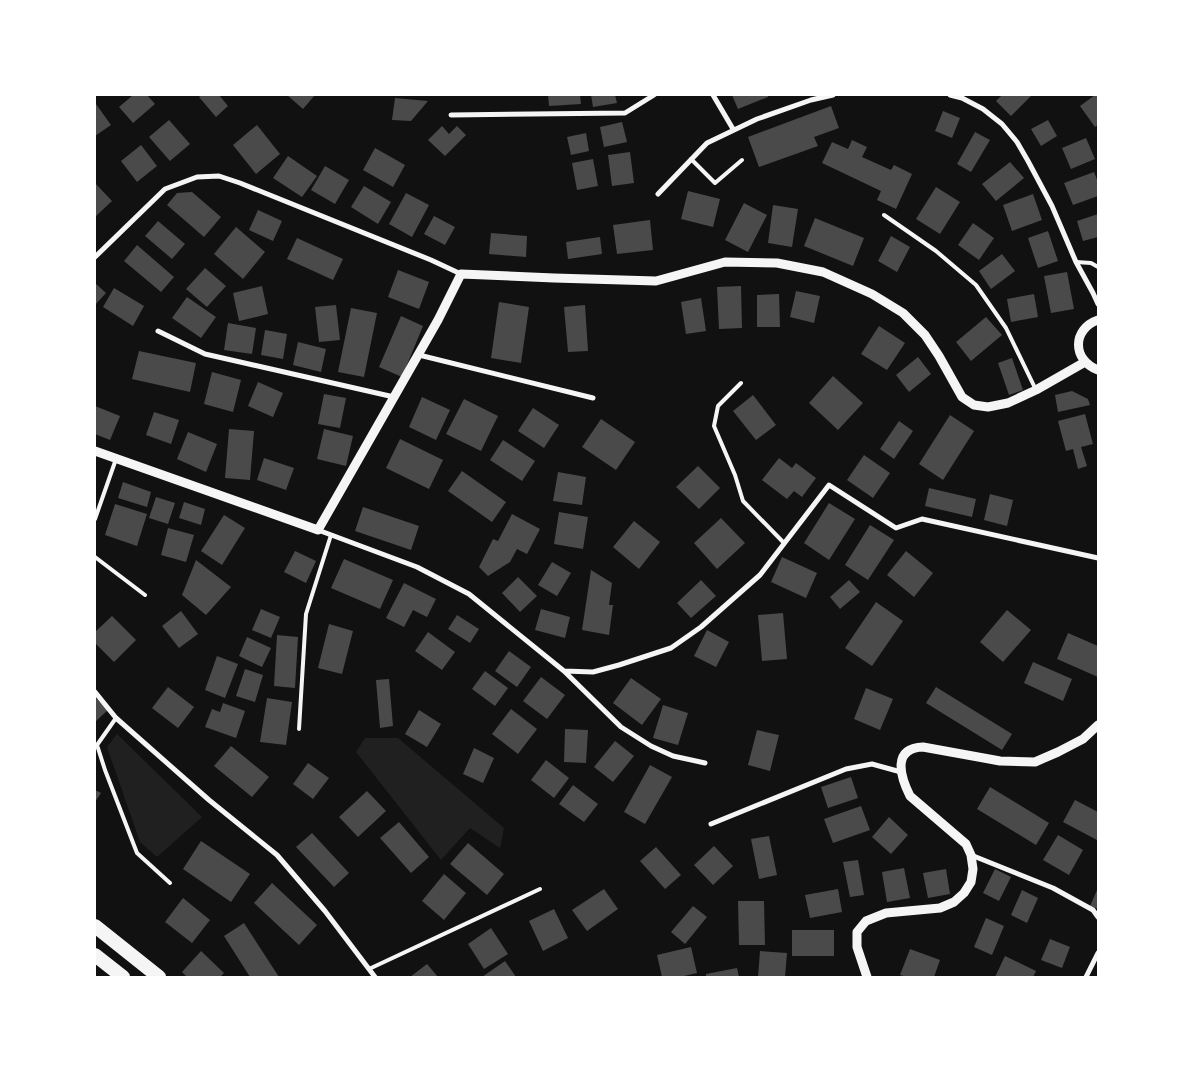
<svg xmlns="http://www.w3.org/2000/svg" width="1193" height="1072" font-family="Georgia,serif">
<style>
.green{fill:#202020}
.building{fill:#4a4a4a}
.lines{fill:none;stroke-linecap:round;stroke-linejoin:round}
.service{stroke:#f5f5f5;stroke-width:4}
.minor{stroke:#f5f5f5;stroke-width:5}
.tertiary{stroke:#f5f5f5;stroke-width:9}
.trunk{stroke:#f5f5f5;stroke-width:14}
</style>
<rect width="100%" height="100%" fill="#111"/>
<path class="green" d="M117,734L202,817L157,857L140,842L107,747Z
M365,738H398L504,828L500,848L470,828L441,860L356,752Z"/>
<path class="building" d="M133,95H147L155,104L133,123L119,107Z
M202,95H219L228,106L216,117L199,97Z
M287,95H315L303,109Z
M548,95H580L581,104L549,106Z
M591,95H615L617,103L593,107Z
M732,95H768V97L738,109Z
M1002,95H1032L1011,116L996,101Z
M1095,95H1098V125L1095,127L1080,106Z
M395,98L428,101L411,121L392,120Z
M96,104L111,125L95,136V105Z
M831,106L839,128L814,137L818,146L759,167L748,137Z
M943,111L960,118L952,138L935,131Z
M169,120L190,144L170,161L149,137Z
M1048,120L1057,136L1041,146L1031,129Z
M622,122L627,142L604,147L600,127Z
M257,125L280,154L256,174L233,145Z
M442,126L449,134L457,126L466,135L445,156L428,140Z
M975,132L990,140L971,172L957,164Z
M586,133L589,151L571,155L567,137Z
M1086,138L1095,159L1071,169L1062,148Z
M852,140L867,147L862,157L891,170L894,165L912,174L896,209L877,200L881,191L822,163L832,142L848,149Z
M141,145L157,166L137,182L121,161Z
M375,148L405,165L393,187L363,170Z
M630,152L634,183L612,186L608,155Z
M288,156L317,176L302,197L273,178Z
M593,159L598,186L577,190L572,163Z
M1010,162L1024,178L996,201L982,184Z
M325,166L349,180L335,204L311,190Z
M1094,172L1098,182V196L1073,205L1064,183Z
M95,183L112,201L95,217Z
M364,186L391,202L378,224L351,207Z
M936,187L960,202L940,234L916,219Z
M688,191L720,199L713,227L681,219Z
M192,192L221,217L204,237L167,205L177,193Z
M406,193L429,205L412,237L389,224Z
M1033,194L1042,220L1012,231L1003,205Z
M744,203L767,215L748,252L725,240Z
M773,205L798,209L792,247L768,243Z
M258,210L282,221L273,241L249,230Z
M1098,214V237L1083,241L1077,221Z
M434,216L455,227L445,245L424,234Z
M815,218L864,238L853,266L804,246Z
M650,220L653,250L617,254L613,225Z
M158,221L185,244L172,259L145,236Z
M973,223L994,238L979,260L958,245Z
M236,227L265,252L243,279L214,254Z
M1048,231L1058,261L1038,268L1028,238Z
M491,233L527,236L526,257L489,254Z
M891,236L910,247L897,272L878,261Z
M600,237L602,254L568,259L566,242Z
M297,238L343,259L333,280L287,259Z
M137,245L174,277L161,292L124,261Z
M1002,254L1015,271L991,289L979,271Z
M205,268L226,286L207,307L186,289Z
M398,270L429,282L419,309L388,297Z
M1067,272L1074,309L1051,313L1044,276Z
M95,283L106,293L95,305Z
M262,286L268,314L239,321L233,293Z
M741,286L742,328L719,329L717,287Z
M114,288L144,306L133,326L103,307Z
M796,291L820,296L814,323L790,317Z
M779,294L780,327H757V295Z
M1034,294L1038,317L1011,322L1007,299Z
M187,297L216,317L201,338L172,318Z
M701,298L706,331L686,334L681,302Z
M499,302L529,307L521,363L491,358Z
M336,305L340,340L319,342L315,307Z
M585,305L588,351L568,352L564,307Z
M351,308L377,313L364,377L338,372Z
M401,316L423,326L402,377L379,367Z
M986,317L1002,335L971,361L956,342Z
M228,323L256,328L252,354L224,350Z
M879,326L905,343L887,370L861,354Z
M265,330L287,334L283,359L261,355Z
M298,342L326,349L321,372L293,365Z
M139,351L196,363L190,392L132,379Z
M918,357L931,374L909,392L896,375Z
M1012,358L1023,390L1009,395L998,363Z
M212,372L241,380L233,412L204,404Z
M833,376L863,403L838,430L809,403Z
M258,382L283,393L273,417L248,406Z
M1072,391L1088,399L1090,405L1058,412L1055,395Z
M324,394L346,398L340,428L318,424Z
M753,395L776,425L756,440L733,411Z
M422,397L450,410L436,440L409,427Z
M464,399L498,416L481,451L446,434Z
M95,406L120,416L110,440L95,434Z
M533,408L559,425L544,448L518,431Z
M154,412L179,420L171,444L146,435Z
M1085,414L1093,444L1081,447L1087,466L1078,469L1073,449L1066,451L1058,421Z
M950,415L974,431L943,480L919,464Z
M601,419L635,442L616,470L582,447Z
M899,421L913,431L894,459L880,449Z
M229,429L254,431L250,480L225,478Z
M324,429L353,436L346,466L317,459Z
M188,432L217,444L206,472L177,459Z
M400,439L443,460L429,489L386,468Z
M503,440L535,461L522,481L490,460Z
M864,455L890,473L873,498L847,480Z
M264,458L294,468L286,490L257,480Z
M779,458L792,468L796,463L816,478L802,497L794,491L787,499L762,480Z
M698,466L720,488L699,509L676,487Z
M462,471L506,502L492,522L448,491Z
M558,472L586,477L582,505L553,501Z
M123,482L151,492L147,507L118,498Z
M929,488L976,499L972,517L925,506Z
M990,494L1013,500L1007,526L984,520Z
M156,497L175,503L168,524L149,518Z
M184,502L205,509L201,525L179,518Z
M829,503L855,519L829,560L804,543Z
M115,504L147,514L137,546L105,535Z
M363,507L419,526L411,550L355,531Z
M559,512L588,517L583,549L554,544Z
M512,514L540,529L527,554L517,549L510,562L488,576L479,567L493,539L498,541Z
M224,515L245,528L222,565L201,551Z
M721,518L745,543L717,569L694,543Z
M634,521L660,542L639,569L613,547Z
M870,525L894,540L868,580L845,565Z
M168,528L194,535L186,562L161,555Z
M295,551L316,561L306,583L284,572Z
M906,551L933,573L914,597L887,575Z
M782,557L817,573L806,598L771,582Z
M344,559L393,580L380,609L331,588Z
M196,560L231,587L206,615L182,595Z
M552,562L571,573L557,596L538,585Z
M591,570L612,583L609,605H613L609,635L582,630Z
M518,577L537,596L520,612L502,593Z
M701,580L716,596L691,618L677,603Z
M849,580L860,592L840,609L830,597Z
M404,583L436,599L427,617L413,610L404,627L386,618Z
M876,602L903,621L872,666L845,648Z
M261,609L280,617L271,638L252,630Z
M541,609L570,617L565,638L535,630Z
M1007,610L1031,630L1003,662L980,642Z
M181,611L198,634L179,648L162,626Z
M783,613L787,659L762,661L758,615Z
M457,615L479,629L470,643L448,629Z
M112,616L136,640L114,662L95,643V632Z
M329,624L353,631L342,674L318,668Z
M707,630L729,642L716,667L694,656Z
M428,632L455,652L442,670L415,651Z
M1068,633L1098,646V677L1057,659Z
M277,635L298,637L295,688L274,686Z
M247,637L271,648L262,667L239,656Z
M509,651L531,667L517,687L495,671Z
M217,656L238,664L225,698L205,690Z
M1033,662L1072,679L1063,701L1024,683Z
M245,669L263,675L255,702L236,696Z
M485,671L508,688L495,706L472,689Z
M541,677L565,695L547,719L523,701Z
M631,678L661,699L642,725L613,703Z
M389,679L393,726L380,728L376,680Z
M168,687L194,707L178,728L152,708Z
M936,687L1012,734L1002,750L926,703Z
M866,688L893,699L880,730L854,719Z
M95,697L108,710L95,722Z
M267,698L292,702L286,745L260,742Z
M223,703L245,711L236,738L205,727L212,709L220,712Z
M663,705L688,713L678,745L653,738Z
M511,709L537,729L518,754L492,734Z
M419,710L441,724L427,747L405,734Z
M565,729L588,730L586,763L564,762Z
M757,730L779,735L770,771L748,765Z
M615,741L634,756L613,782L594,767Z
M231,746L269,777L252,797L214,766Z
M474,748L494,758L483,783L463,774Z
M546,760L569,778L554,798L531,780Z
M308,763L329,778L313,799L293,784Z
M650,765L672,777L645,824L624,812Z
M851,777L858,798L828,808L821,787Z
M573,785L598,804L584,822L559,804Z
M990,787L1049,823L1036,845L977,809Z
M95,790L101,793L95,802Z
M367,791L386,811L358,837L339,817Z
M1075,800L1098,812V837L1097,840L1063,822Z
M861,806L870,830L833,843L824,819Z
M889,817L908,835L891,854L872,837Z
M399,822L429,857L411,873L380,838Z
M312,833L349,873L334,887L296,847Z
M1058,835L1083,850L1069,875L1043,860Z
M769,836L777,875L759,879L751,839Z
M201,841L250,874L231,902L183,869Z
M468,843L504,874L487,895L450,864Z
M714,846L733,866L713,885L694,865Z
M656,847L681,875L665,889L640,861Z
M858,860L864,895L850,897L843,862Z
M904,868L910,898L887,902L882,872Z
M946,869L950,894L928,898L923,873Z
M995,869L1011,877L999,901L983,893Z
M444,874L466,893L444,920L422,901Z
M272,883L317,925L299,945L254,903Z
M1098,888V909L1090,906Z
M604,889L618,909L587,931L572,910Z
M838,889L842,912L810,918L805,895Z
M1022,890L1038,898L1027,923L1011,915Z
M183,898L210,920L192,943L165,922Z
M738,901H764L765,945H739Z
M693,906L707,917L685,944L671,932Z
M554,909L568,938L543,951L529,921Z
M986,918L1004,926L992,955L974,947Z
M244,923L279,977H250L224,936Z
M491,928L508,954L484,969L468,944Z
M792,930H834V956H792Z
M1050,939L1070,947L1062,968L1041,960Z
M691,947L697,973L680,977H662L657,955Z
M910,949L940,960L934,977H907L900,975Z
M201,951L224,973L220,977H187L182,972Z
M760,951L787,953L785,977H758Z
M1005,956L1036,971L1033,977H995Z
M505,961L516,977H482Z
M427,964L438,977H410Z
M737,968L739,977H706V974Z"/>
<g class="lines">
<path class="service" d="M691,159L715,183L742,160
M884,215L936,251L976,285L1006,328L1036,390
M1076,262L1091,263L1098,267
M741,383L718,406L714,426L735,475L743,501L784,543
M95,519L116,459
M95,557L145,595
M116,718L97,745L105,770L137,853L170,883
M299,729L306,614L331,535
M369,969L540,889"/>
<path class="minor" d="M713,95L733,129
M950,95L962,98L983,109L1002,124L1017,142L1028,161L1052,206L1076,262L1093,293L1098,304
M451,115L625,113L654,95
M658,194L707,143L757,119L811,100L833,95
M95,257L165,189L197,177L219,176L240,183L431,260L461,274
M158,331L205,354L394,397
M419,355L593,398
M318,530L417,567L469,594L564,671L593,672L619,665L671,648L701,627L760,575L829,485L896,528L922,519L1098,558
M564,671L621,727L651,746L673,756L705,763
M95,692L116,718L209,800L277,855L325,911L375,977
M711,824L846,769L872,764L901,772
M971,855L1053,888L1093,910L1098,917
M1086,977L1098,953"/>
<path class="tertiary" d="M1098,320C1072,329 1072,360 1098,370
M95,451L318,530L438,320L461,274L554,278L656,281L725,262L777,263L823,272L872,294L903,313L925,335L939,356L962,397L974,405L988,407L1008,403L1036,390L1085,362
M867,977L857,947V932L866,921L886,913L940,908L954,902L964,893L971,882L973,869L971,855L966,844L910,796C900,776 892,748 923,747L1000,761L1035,762L1058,752L1083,739L1098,725"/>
<path class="trunk" d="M95,926L159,977
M95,955L123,977"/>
</g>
<rect width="1193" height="1072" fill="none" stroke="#ffffff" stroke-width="192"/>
</svg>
